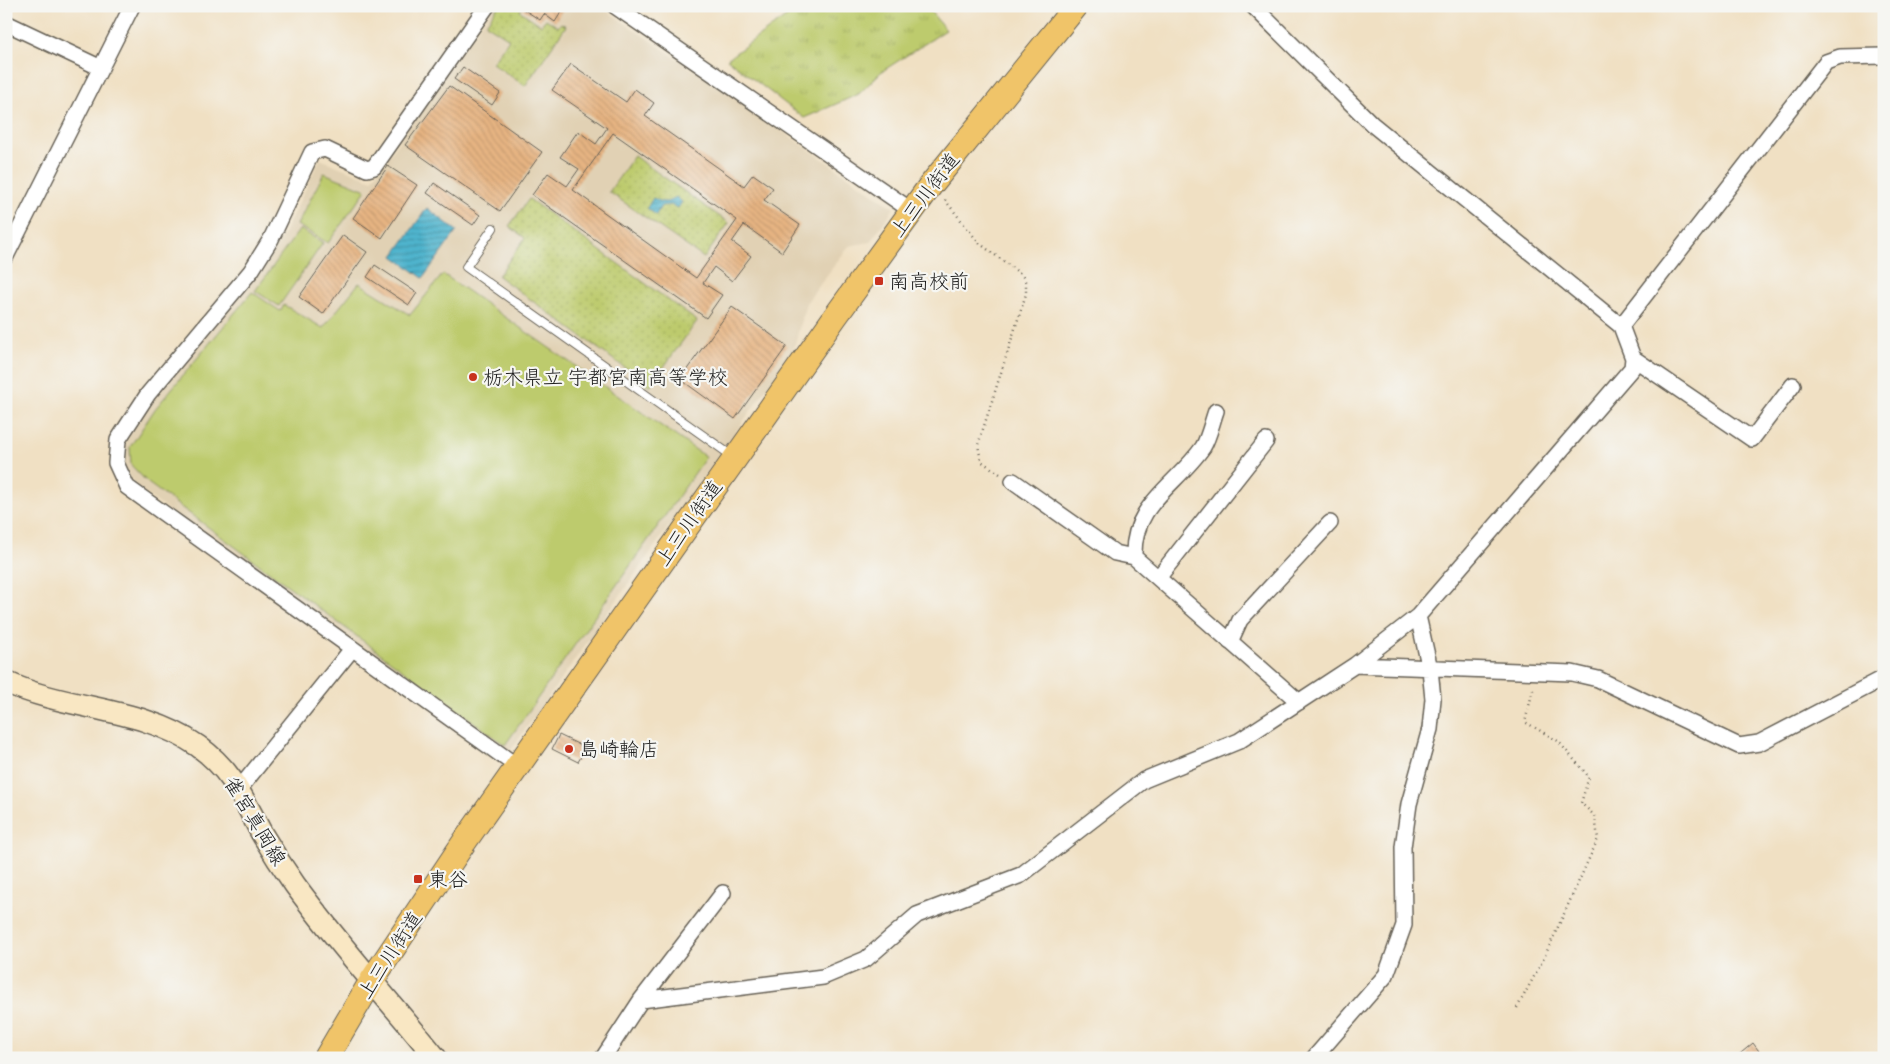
<svg xmlns="http://www.w3.org/2000/svg" width="1890" height="1064" font-family="Caveat,'Klee One',sans-serif">
<style>
.built{fill:#e1d1b4}
.grass{fill:#bdcb6d;stroke:#6c7444}
.park{fill:url(#park-tufts);stroke:#6c7444}
.garden{fill:url(#garden-dots);stroke:#6c7444}
.water{fill:url(#water-rules);stroke:#366874}
.building{fill:url(#building-back-hatch);fill-rule:evenodd}
.lines{fill:none;stroke-linecap:round;stroke-linejoin:round}
.lane-casing{stroke:#666156;stroke-width:10}
.street-casing{stroke:#666156;stroke-width:18}
.secondary-casing{stroke:#666156;stroke-width:24}
.primary-casing{stroke:#666156;stroke-width:26}
.path{stroke:#666156;stroke-width:2.5;stroke-dasharray:1 4;stroke-linecap:butt}
.lane{stroke:#fff;stroke-width:8}
.street{stroke:#fff;stroke-width:15}
.secondary{stroke:#f9e7c3;stroke-width:21}
.primary{stroke:#f0c469;stroke-width:24}
.poi-dot{fill:#c8321e;stroke:#f6f6f2;stroke-width:2}
.labels{text-anchor:middle;dominant-baseline:central;stroke-width:4.5;stroke-linejoin:round;paint-order:stroke}
.street-label{font-size:20px;fill:#1c1c1c;stroke:#f6f6f2}
.poi-label{font-size:20px;fill:#1c1c1c;stroke:#f6f6f2;text-anchor:start}
</style>
<defs>
<pattern id="park-tufts" width="24" height="20" patternUnits="userSpaceOnUse" patternTransform="scale(1.25)"><rect width="24" height="20" fill="#bdcb6d"/><path d="M3 7l-1-3M5 7V3M7 7l1-3M15 17l-1-3M17 17v-4M19 17l1-3" fill="none" stroke="#a2ae5e"/></pattern>
<pattern id="garden-dots" width="8" height="8" patternUnits="userSpaceOnUse" patternTransform="scale(1.25)"><rect width="8" height="8" fill="#bdcb6d"/><path d="M2 2h.1M6 6h.1" fill="none" stroke="#a2ae5e" stroke-width="1.8" stroke-linecap="round"/></pattern>
<pattern id="water-rules" width="6" height="5" patternUnits="userSpaceOnUse" patternTransform="scale(1.25)"><rect width="6" height="5" fill="#4fb4cd"/><path d="M0 2.5h6" fill="none" stroke="#4192a6"/></pattern>
<pattern id="building-back-hatch" width="6" height="6" patternUnits="userSpaceOnUse" patternTransform="scale(1.25)"><rect width="6" height="6" fill="#e6b482"/><path d="M-1 5l2 2M0 0l6 6M5-1l2 2" fill="none" stroke="#c59a70"/></pattern>
</defs>
<rect width="100%" height="100%" fill="#f6f6f2"/>
<filter id="ink" filterUnits="userSpaceOnUse"><feTurbulence type="fractalNoise" baseFrequency=".02" numOctaves="2"/><feDisplacementMap in="SourceGraphic" scale="10" xChannelSelector="R" yChannelSelector="G"/><feConvolveMatrix kernelMatrix="1 2 1 2 8 2 1 2 1" color-interpolation-filters="sRGB"/></filter>
<filter id="wash" filterUnits="userSpaceOnUse"><feTurbulence type="fractalNoise" baseFrequency=".0096" numOctaves="4" result="noise"/><feDisplacementMap in="SourceGraphic" scale="20" xChannelSelector="R" yChannelSelector="G"/><feGaussianBlur stdDeviation="1.12" result="paint"/><feColorMatrix in="noise" values="0 0 0 0 0 0 0 0 0 0 0 0 0 0 0 0 0 1.4 0 .05"/><feComposite in="paint" operator="in"/></filter>
<g filter="url(#wash)">
<rect width="100%" height="100%" fill="#f0e0c3"/>
<path class="built" d="M494,6H600L894,208L870,242L849,246L806,303L793,351L508,754L136,487L122,462L126,441L149,403L264,265L283,235L320,159L372,180Z"/>
<path class="grass" d="M324,173L366,190L328,243L297,225Z
M300,229L323,243L279,306L255,291Z
M443,274L706,457L505,745L148,483L131,465L130,447L155,409L252,292L280,311L284,305L323,328L359,283L410,315Z"/>
<path class="park" d="M801,6H926L946,30L881,72L859,94L804,118L727,59Z"/>
<path class="garden" d="M498,6H523L520,11L541,25L546,19L558,27L561,23L566,26L525,86L492,63L509,39L486,24Z
M634,156L729,223L704,258L609,192Z
M529,199L697,321L650,386L498,276L525,238L509,226Z"/>
<path class="water" d="M676,197L682,202L678,208L671,205L661,206L656,215L647,208L653,198C663,203 667,204 676,197Z
M427,208L457,231L423,278L393,256Z"/>
<g id="blocks">
<path class="building" d="M524,6H565L555,22L544,14L540,20L523,9Z
M571,64L626,102L635,89L654,103L645,116L744,186L753,174L773,188L764,200L800,225L782,252L744,225L732,242L751,256L732,281L714,267L703,283L722,295L706,318L532,195L548,173L567,186L579,169L560,157L578,131L596,144L607,128L552,90ZM613,133L737,220L696,278L573,190Z
M463,67L500,93L492,105L454,79Z
M449,86L542,152L500,211L405,145Z
M388,166L417,185L382,238L353,218Z
M434,183L480,215L473,225L427,193Z
M343,235L367,252L323,314L299,297Z
M375,265L417,293L409,305L367,277Z
M732,307L787,346L735,419L680,379Z
M559,735L586,748L578,762L552,749Z
M1753,1043L1764,1058H1735Z"/>
</g>
</g>
<g filter="url(#ink)">
<use href="#blocks" fill-opacity="0" stroke="#666156" stroke-width="1"/>
<g class="lines">
<defs>
<path id="lane" d="M493,228L466,267L732,456"/>
<path id="street" d="M487,6L374,167L367,169L325,149L312,152L271,239L251,271L148,394L118,440L116,463L127,487L518,767
M615,6L912,211
M6,23L101,68
M6,256L132,6
M1621,326L1826,62L1840,57L1884,56
M1633,358L1752,439L1793,385
M1266,441L1158,578L1299,702
M1013,481L1115,553L1134,557
M1158,578L1134,557C1132,504 1176,486 1203,447C1209,437 1212,422 1216,411
M1230,642L1240,620L1330,523
M1355,665L1572,673L1598,679L1739,746L1759,743L1884,678
M240,788L352,649
M641,1000L723,893
M603,1058L641,1000L823,977L866,959L917,915L1021,875L1144,780L1239,741L1355,665L1418,616L1632,368L1633,358L1621,326L1372,124L1253,6
M1314,1058L1386,975L1404,925L1403,847L1409,804L1430,729L1433,699L1430,669L1418,616"/>
<path id="secondary" d="M6,682C68,711 141,706 198,746C233,771 243,799 262,834C272,851 283,868 295,885C339,945 389,1000 436,1058"/>
<path id="primary" d="M326,1058L372,980L465,841L835,317L930,186L1076,6"/>
</defs>
<use href="#lane" class="lane-casing"/>
<use href="#street" class="street-casing"/>
<use href="#secondary" class="secondary-casing"/>
<use href="#primary" class="primary-casing"/>
<path class="path" d="M945,200L979,243L1022,275L1026,283V294L978,445L981,461L1000,474
M1517,1008L1543,960L1598,839L1595,816L1581,803L1589,777L1558,741L1525,722L1534,686"/>
<use href="#lane" class="lane"/>
<use href="#street" class="street"/>
<use href="#secondary" class="secondary"/>
<use href="#primary" class="primary"/>
</g>
</g>
<g class="poi-dot">
<rect x="874" y="276" width="10" height="10" rx="2.5"/>
<circle cx="473" cy="377" r="5"/>
<circle cx="569" cy="749" r="5"/>
<rect x="413" y="874" width="10" height="10" rx="2.5"/>
</g>
<g class="labels">
<g class="street-label">
<text transform="translate(925 195) rotate(-53)">上三川街道</text>
<text transform="translate(689 523) rotate(-55)">上三川街道</text>
<text transform="translate(255 821) rotate(59)">雀宮真岡線</text>
<text transform="translate(390 955) rotate(-57)">上三川街道</text>
</g>
<g class="poi-label">
<text x="889" y="281">南高校前</text>
<text x="483" y="377">栃木県立 宇都宮南高等学校</text>
<text x="579" y="749">島崎輪店</text>
<text x="428" y="879">東谷</text>
</g>
</g>
<rect width="1890" height="1064" fill="none" stroke="#f6f6f2" stroke-width="25"/>
</svg>
